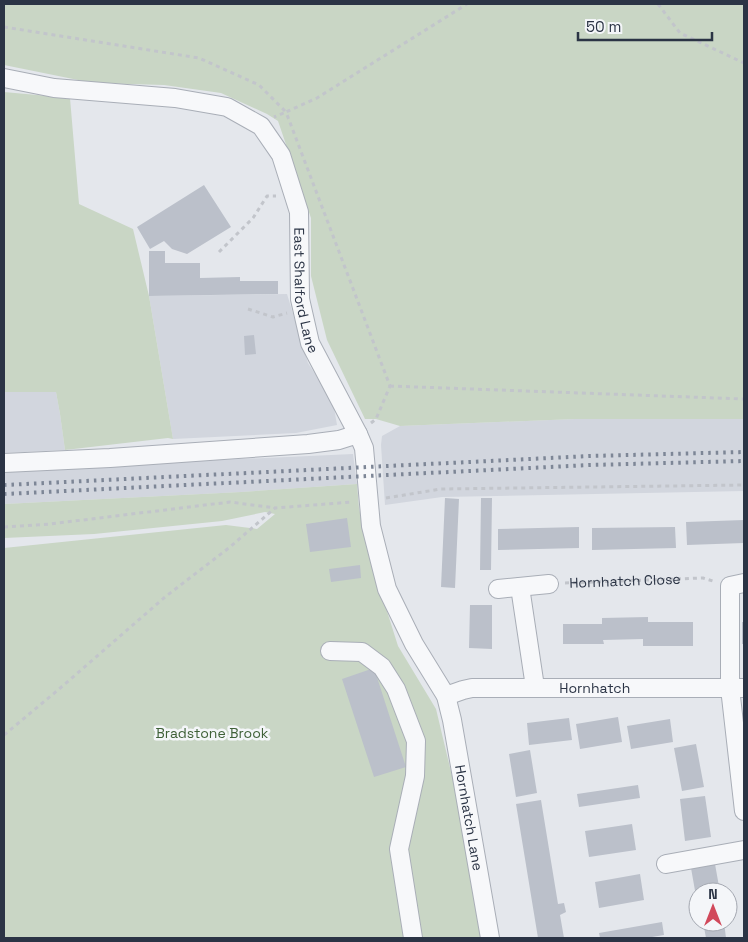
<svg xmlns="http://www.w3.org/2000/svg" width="748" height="942" font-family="'Space Grotesk',sans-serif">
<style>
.built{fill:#d2d6de}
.green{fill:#c9d6c5}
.building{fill:#bbc0ca}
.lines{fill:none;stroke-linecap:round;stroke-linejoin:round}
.minor-casing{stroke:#a9aeb7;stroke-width:20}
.path{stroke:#c2c5cb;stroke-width:3;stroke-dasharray:4 4;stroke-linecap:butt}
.minor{stroke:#f7f8fa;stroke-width:18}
.rail{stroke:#7d8696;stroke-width:4;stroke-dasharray:2.5 5;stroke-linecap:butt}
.labels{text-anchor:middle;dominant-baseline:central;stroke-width:5;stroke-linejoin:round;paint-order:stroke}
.street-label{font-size:14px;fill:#2b3445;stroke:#f4f6f9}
.park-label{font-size:14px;fill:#3f6138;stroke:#f4f6f9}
</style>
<rect width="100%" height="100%" fill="#e4e7ec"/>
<path class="built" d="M287,294L308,363L333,402L337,425L296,433L173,439L149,296Z
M4,392H56L60,414L65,450L4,453Z
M575,419H744V491L442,497L385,505L381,445L382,436L400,426Z
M353,454L357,484L241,492L4,504V471L174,462Z"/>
<path class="green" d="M4,4H744V419H575L400,426L376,419H365L327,340L311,276V218L278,121L267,114L221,93L164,85L93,83L4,65Z
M4,92L70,98L79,204L133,229L149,296L173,439L168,438L65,450L60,414L56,392H4Z
M357,484L359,508L368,551L398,646L436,709L463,822L483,938H4V548L226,525L257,529L275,514L265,512L222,521L94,534L4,538V504L241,492Z"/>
<path class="building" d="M204,185L231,227L187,254L172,249L164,241L150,249L137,227Z
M149,251H165V263H200V278L240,277V281H278V294L149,296Z
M254,335L256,354L245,355L244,336Z
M445,498L459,499L455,588L441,587Z
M481,498H492L491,570H480Z
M347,518L351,547L310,552L306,524Z
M744,520V543L687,545L686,522Z
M579,527V548L498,550V529Z
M675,527L676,548L592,550V528Z
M360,565L361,578L331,582L329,569Z
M470,605H492V649L469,648Z
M648,617V622H693V646H643V639L603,640L604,644H563V624H602V618Z
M742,622H744V644H742Z
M374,668L406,767L374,777L342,679Z
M618,717L622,742L580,749L576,724Z
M569,718L572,740L529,745L527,723Z
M670,719L673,742L631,749L627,726Z
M696,744L704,787L682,791L674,748Z
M530,750L537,793L516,797L509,754Z
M638,785L640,798L579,807L577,794Z
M705,796L711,837L685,841L680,799Z
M541,800L558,904L564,903L566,912L560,915L564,938H538L516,804Z
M632,824L636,850L589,857L585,831Z
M715,864L720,892H698V902H697L691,868Z
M640,874L644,900L599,908L595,882Z
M662,922L664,935L646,938H600L599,933Z
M703,922H724L726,938H706Z"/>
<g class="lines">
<defs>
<g id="minor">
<path id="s2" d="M4,78L54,88L175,98L227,107L261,126L281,155L299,212L300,299L310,343L358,434L364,448L371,526L387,589L414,644L446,696L452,720L490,938"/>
<path d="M4,463L110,458L308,444L339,440L358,434"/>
<path d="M744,583L730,586V688L744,811"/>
<path d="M520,587L535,687"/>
<path d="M498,589L549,584"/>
<path d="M330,651L362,652L382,667L396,689L416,741L415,776L399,849L413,938"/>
<path id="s3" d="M446,696L463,690L472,688H744"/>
<path d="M666,864L744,850"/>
</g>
</defs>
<use href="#minor" class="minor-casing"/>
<g class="path">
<path d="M658,4L680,33L744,63"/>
<path d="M4,27L199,58L259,85L286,112L274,117"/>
<path d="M219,252L253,218L267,196H276"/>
<path d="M248,309L273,317L287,313"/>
<path d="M390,386L744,399"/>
<path d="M371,423L376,419L390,386L286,112L317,98L467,4"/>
<path d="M386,498L441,489L744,485"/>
<path d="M4,527L50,524L230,502L275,508"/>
<path id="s1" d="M565,583L703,578L716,582"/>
<path d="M4,735L58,690L165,597L230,547L275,508L352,502"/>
</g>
<use href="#minor" class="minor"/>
<path class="rail" d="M4,485L590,456L744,452
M4,494L590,465L744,461"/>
</g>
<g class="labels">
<g class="street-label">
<text stroke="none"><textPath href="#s2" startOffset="438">East Shalford Lane</textPath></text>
<text stroke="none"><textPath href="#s1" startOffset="60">Hornhatch Close</textPath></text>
<text stroke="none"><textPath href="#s3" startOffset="150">Hornhatch</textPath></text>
<text stroke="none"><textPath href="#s2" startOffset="999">Hornhatch Lane</textPath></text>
</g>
<g class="park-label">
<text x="212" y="733">Bradstone Brook</text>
</g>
</g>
<rect width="748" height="942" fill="none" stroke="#2b3445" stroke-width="10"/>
<g transform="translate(713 907)"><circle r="24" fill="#f4f6f9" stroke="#a4a8b1"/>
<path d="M0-4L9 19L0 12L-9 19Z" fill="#d1495b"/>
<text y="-8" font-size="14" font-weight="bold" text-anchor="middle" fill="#2b3445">N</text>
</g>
<path d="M578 32v8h134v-8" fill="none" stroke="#2b3445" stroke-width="2.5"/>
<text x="586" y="32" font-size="15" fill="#2b3445" stroke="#f4f6f9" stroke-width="4" paint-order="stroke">50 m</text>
</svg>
